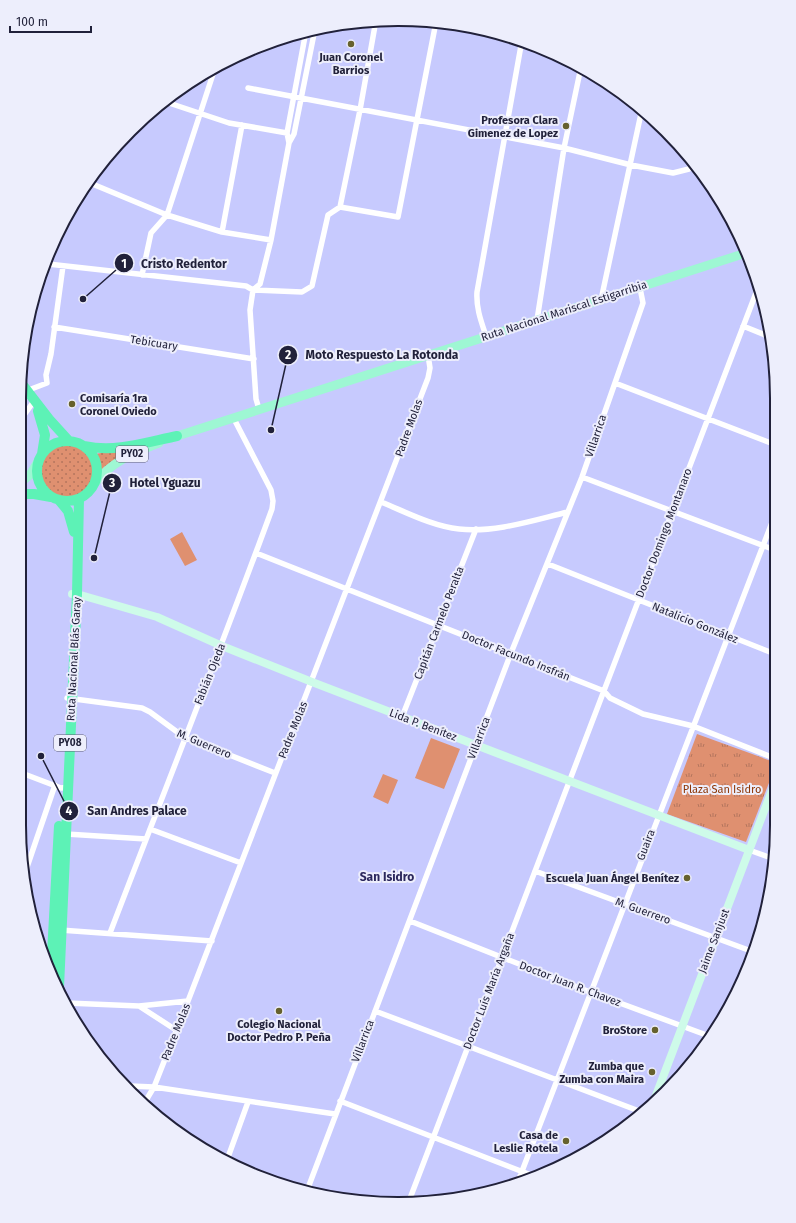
<svg xmlns="http://www.w3.org/2000/svg" width="796" height="1223" font-family="'Fira Sans',sans-serif">
<style>
.grass{fill:url(#grass-dots)}
.park{fill:url(#park-tufts)}
.garden{fill:#df9070}
.lines{fill:none;stroke-linecap:round;stroke-linejoin:round}
.street{stroke:#fff;stroke-width:5.5}
.secondary{stroke:#cefbe9;stroke-width:8}
.primary{stroke:#9ef7d3;stroke-width:9}
.highway{stroke:#5df2b6;stroke-width:10}
.poi-dot{fill:#66612d;stroke:#edeefc;stroke-width:1.5}
.labels{text-anchor:middle;dominant-baseline:central;stroke-width:4;stroke-linejoin:round;paint-order:stroke}
.shield{fill:#edeefc;stroke:#5e5e74;stroke-width:1}
.shield-label{font-size:10px;font-weight:bold;fill:#21213a}
.poi-label{font-size:11px;font-weight:bold;fill:#21213a;stroke:#edeefc;text-anchor:end}
.street-label{font-size:11px;fill:#21213a;stroke:#edeefc}
.park-label{font-size:11px;fill:#8d3606;stroke:#edeefc}
.neighbourhood-label{font-size:12px;font-weight:bold;fill:#2c285d;stroke:#edeefc}
.rim{fill:none;stroke:#21213a;stroke-width:2}
.leader{fill:none;stroke:#21213a;stroke-width:1.5}
.callout-dot{fill:#21213a;stroke:#edeefc;stroke-width:1.5}
.mark-label{font-size:12px;text-anchor:middle;font-weight:bold;fill:#fff}
.callout-label{font-size:12px;text-anchor:middle;font-weight:bold;fill:#21213a;stroke:#edeefc;stroke-width:4;stroke-linejoin:round;paint-order:stroke}
</style>
<defs>
<pattern id="grass-dots" width="8" height="8" patternUnits="userSpaceOnUse"><rect width="8" height="8" fill="#df9070"/><path d="M2 2h.1M6 6h.1" fill="none" stroke="#b4755d" stroke-width="1.8" stroke-linecap="round"/></pattern>
<pattern id="park-tufts" width="24" height="20" patternUnits="userSpaceOnUse"><rect width="24" height="20" fill="#df9070"/><path d="M3 7l-1-3M5 7V3M7 7l1-3M15 17l-1-3M17 17v-4M19 17l1-3" fill="none" stroke="#b4755d"/></pattern>
</defs>
<rect width="100%" height="100%" fill="#c7cafe"/>
<path class="grass" d="M41 471a26 26 0 1 1 52 0a26 26 0 1 1-52 0Z
M144,446L100,472L101,464L95,454Z"/>
<path class="park" d="M697,734L774,762V770L746,842L667,814Z"/>
<path class="garden" d="M182,532L197,560L185,566L170,539Z
M431,738L460,749L444,789L415,778Z
M383,774L398,780L388,804L373,797Z"/>
<g class="lines">
<path class="street" d="M526,42L547,51
M248,88L564,148L631,165L673,173L689,169L694,162
M163,101L229,123L287,133
M289,143L294,134L315,29
M90,183L167,215L222,232L271,240
M340,207L398,217L436,22
M222,232L242,125
M48,264L246,286L253,290L302,292L312,286L328,215L340,207L360,110L376,20
M142,275L151,233L167,215L215,68
M601,300L642,109
M537,320L564,148L581,67
M743,326L770,337
M54,327L254,359
M486,336C481,321 476,308 477,292L522,40
M615,383L776,445
M26,391L47,383L46,375L51,354L63,266
M259,409L256,399L250,310L253,290L260,284L271,240L289,143L287,133L306,31
M22,418L34,401
M582,477L775,550
M381,502C406,512 432,526 459,529C495,533 534,520 568,512
M256,553L604,691L610,698L643,714L693,726L774,758
M548,564L775,654
M67,698L142,708L150,712L184,737L275,773
M402,717L476,529
M19,772L61,788L68,787
M150,829L241,863
M66,834L146,839
M749,850L774,859
M26,870L55,785
M535,871L751,951
M410,921L590,992L709,1036
M60,930L212,941
M110,933C164,792 220,651 272,509L273,501L271,490L233,417
M67,1003L139,1006L176,1030
M139,1006L188,1001
M375,1011L639,1111
M130,1086L154,1087L335,1114
M340,1101L531,1175
M145,1102L154,1087L188,1001L428,378L430,368L428,355
M227,1160L248,1102
M519,1179L776,512
M308,1188L511,653L582,477L643,303L640,288
M409,1201L759,285"/>
<path class="secondary" d="M72,594H77L157,617L222,646L312,682L749,850
M655,1098L774,785"/>
<path class="primary" d="M171,438L746,253
M21,482L30,475L40,458
M95,483C112,461 134,453 159,443"/>
<path class="highway" d="M22,384L49,419L69,441
M38,411L45,435L42,454
M37 471a30 30 0 1 1 60 0a30 30 0 1 1-60 0Z
M85,446C115,453 147,442 177,436
M21,494H34L51,497
M59,500L68,511L74,532
M51,972L59,826
M59,987L77,594L79,499"/>
</g>
<g class="poi-dot">
<circle cx="351" cy="44" r="4"/>
<circle cx="566" cy="126" r="4"/>
<circle cx="72" cy="404" r="4"/>
<circle cx="687" cy="878" r="4"/>
<circle cx="279" cy="1011" r="4"/>
<circle cx="655" cy="1030" r="4"/>
<circle cx="652" cy="1072" r="4"/>
<circle cx="566" cy="1141" r="4"/>
</g>
<g class="labels">
<g class="shield">
<rect x="116" y="446" width="32" height="16" rx="3"/>
<rect x="54" y="735" width="32" height="16" rx="3"/>
</g>
<g class="shield-label">
<text x="132" y="454">PY02</text>
<text x="70" y="743">PY08</text>
</g>
<g class="poi-label">
<text x="351" y="57" text-anchor="middle">Juan Coronel<tspan x="351" dy="13">Barrios</tspan></text>
<text x="558" y="120">Profesora Clara<tspan x="558" dy="13">Gimenez de Lopez</tspan></text>
<text x="80" y="398" text-anchor="start">Comisaría 1ra<tspan x="80" dy="13">Coronel Oviedo</tspan></text>
<text x="679" y="878">Escuela Juan Ángel Benítez</text>
<text x="279" y="1024" text-anchor="middle">Colegio Nacional<tspan x="279" dy="13">Doctor Pedro P. Peña</tspan></text>
<text x="647" y="1030">BroStore</text>
<text x="644" y="1066">Zumba que<tspan x="644" dy="13">Zumba con Maira</tspan></text>
<text x="558" y="1135">Casa de<tspan x="558" dy="13">Leslie Rotela</tspan></text>
</g>
<g class="street-label">
<text transform="translate(564 311) rotate(-18)">Ruta Nacional Mariscal Estigarribia</text>
<text transform="translate(154 343) rotate(9)">Tebicuary</text>
<text transform="translate(409 428) rotate(-70)">Padre Molas</text>
<text transform="translate(596 436) rotate(-71)">Villarrica</text>
<text transform="translate(664 533) rotate(-69)">Doctor Domingo Montanaro</text>
<text transform="translate(439 623) rotate(-69)">Capitán Carmelo Peralta</text>
<text transform="translate(695 623) rotate(22)">Natalicio González</text>
<text transform="translate(516 656) rotate(22)">Doctor Facundo Insfrán</text>
<text transform="translate(74 659) rotate(-87)">Ruta Nacional Blás Garay</text>
<text transform="translate(210 674) rotate(-68)">Fabián Ojeda</text>
<text transform="translate(423 725) rotate(21)">Lida P. Benítez</text>
<text transform="translate(293 730) rotate(-68)">Padre Molas</text>
<text transform="translate(479 738) rotate(-69)">Villarrica</text>
<text transform="translate(204 744) rotate(23)">M. Guerrero</text>
<text transform="translate(646 845) rotate(-69)">Guaira</text>
<text transform="translate(643 911) rotate(20)">M. Guerrero</text>
<text transform="translate(714 941) rotate(-69)">Jaime Sanjust</text>
<text transform="translate(570 984) rotate(21)">Doctor Juan R. Chavez</text>
<text transform="translate(489 991) rotate(-69)">Doctor Luís María Argaña</text>
<text transform="translate(176 1032) rotate(-68)">Padre Molas</text>
<text transform="translate(363 1041) rotate(-69)">Villarrica</text>
</g>
<g class="park-label">
<text x="722" y="789">Plaza San Isidro</text>
</g>
<g class="neighbourhood-label">
<text x="387" y="877">San Isidro</text>
</g>
</g>
<path d="M0 0H796V1223H0ZM398 26H398A372 372 0 0 1 770 398V825A372 372 0 0 1 398 1197H398A372 372 0 0 1 26 825V398A372 372 0 0 1 398 26Z" fill="#edeefc" fill-rule="evenodd"/>
<path class="rim" d="M398 26H398A372 372 0 0 1 770 398V825A372 372 0 0 1 398 1197H398A372 372 0 0 1 26 825V398A372 372 0 0 1 398 26Z"/>
<path class="leader" d="M83 299L124 263M271 430L288 355M94 558L112 483M41 756L69 811"/>
<g class="callout-dot">
<circle cx="83" cy="299" r="4"/>
<circle cx="271" cy="430" r="4"/>
<circle cx="94" cy="558" r="4"/>
<circle cx="41" cy="756" r="4"/>
<circle cx="124" cy="263" r="10"/>
<circle cx="288" cy="355" r="10"/>
<circle cx="112" cy="483" r="10"/>
<circle cx="69" cy="811" r="10"/>
</g>
<g class="mark-label">
<text x="124" y="268">1</text>
<text x="288" y="359">2</text>
<text x="112" y="487">3</text>
<text x="69" y="815">4</text>
</g>
<g class="callout-label">
<text x="184" y="268">Cristo Redentor</text>
<text x="382" y="359">Moto Respuesto La Rotonda</text>
<text x="165" y="487">Hotel Yguazu</text>
<text x="137" y="815">San Andres Palace</text>
</g>
<path d="M10 26v6h81v-6" fill="none" stroke="#21213a" stroke-width="2"/>
<text x="16" y="26" font-size="12" fill="#21213a" stroke="#edeefc" stroke-width="3" paint-order="stroke">100 m</text>
</svg>
